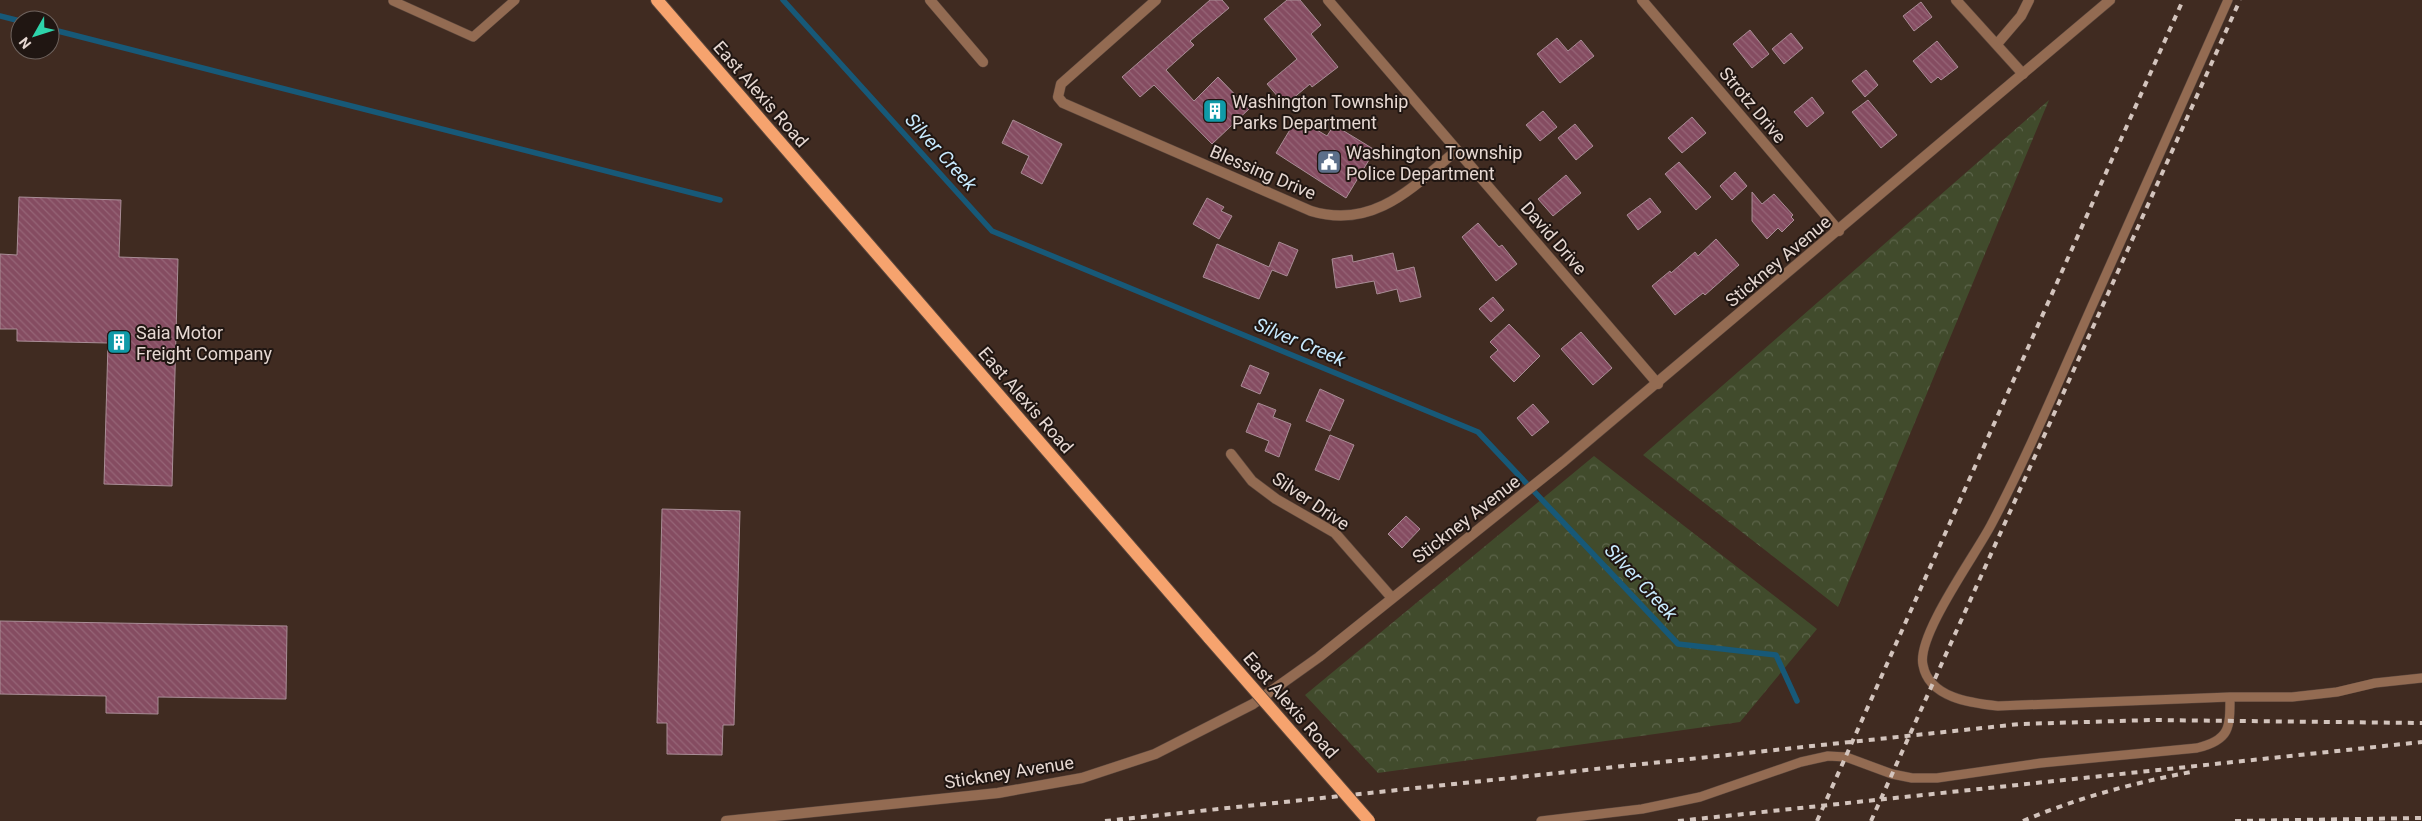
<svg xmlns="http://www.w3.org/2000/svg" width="2422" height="821" font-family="Roboto,sans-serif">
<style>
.forest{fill:url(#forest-crowns)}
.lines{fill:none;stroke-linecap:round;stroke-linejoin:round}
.stream{stroke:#175978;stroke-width:5.5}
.building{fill:url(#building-back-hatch);stroke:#a98d96}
.service-casing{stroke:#5b473d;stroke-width:10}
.minor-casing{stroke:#5b473d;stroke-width:11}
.tertiary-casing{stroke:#5b473d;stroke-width:11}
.primary-casing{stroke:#5b473d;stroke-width:14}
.service{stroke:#936b52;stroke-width:9}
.minor{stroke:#936b52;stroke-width:10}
.tertiary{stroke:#936b52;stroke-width:10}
.primary{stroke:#f6a36e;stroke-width:12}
.rail{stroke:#d3c4bd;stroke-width:4;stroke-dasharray:6 6;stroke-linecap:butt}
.primary-bridge-casing{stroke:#5b473d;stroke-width:14;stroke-linecap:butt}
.primary-bridge{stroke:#f6a36e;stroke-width:12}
.labels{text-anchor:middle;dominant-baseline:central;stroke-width:4;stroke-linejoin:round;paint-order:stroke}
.street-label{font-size:18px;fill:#e6d8d2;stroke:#201612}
.poi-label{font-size:18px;fill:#e6d8d2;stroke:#201612;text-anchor:start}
.water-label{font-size:19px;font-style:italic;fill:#c8eafe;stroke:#201612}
</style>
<defs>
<pattern id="forest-crowns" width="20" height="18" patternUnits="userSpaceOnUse" patternTransform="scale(1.25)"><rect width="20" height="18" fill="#414b2c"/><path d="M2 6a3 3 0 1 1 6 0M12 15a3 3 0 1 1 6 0" fill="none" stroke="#5c644a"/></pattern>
<pattern id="building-back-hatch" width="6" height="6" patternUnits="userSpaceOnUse" patternTransform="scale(1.25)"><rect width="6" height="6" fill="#854c61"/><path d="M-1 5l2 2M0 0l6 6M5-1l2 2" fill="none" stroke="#966577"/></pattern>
</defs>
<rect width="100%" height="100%" fill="#402b21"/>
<path class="forest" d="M2049,100L1838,607L1643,455Z
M1594,456L1817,629L1740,722L1378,773L1305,695Z"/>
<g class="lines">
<path class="stream" d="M783,0L992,231L1478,432L1678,644L1776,655L1797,701
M0,16L20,21
M50,29L720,200"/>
</g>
<path class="building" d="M1210,0H1222L1229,8L1190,41L1194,45L1166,70L1194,101L1218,77L1249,109L1212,144L1154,85L1140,97L1122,77Z
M1287,0H1300L1321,25L1311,34L1338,67L1312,87L1310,84L1285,105L1267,84L1297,59L1264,19Z
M1921,2L1932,17L1914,31L1903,16Z
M1750,30L1769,54L1752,68L1733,44Z
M1791,33L1803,48L1784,64L1772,49Z
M1557,38L1568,51L1581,40L1594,56L1560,83L1537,54Z
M1937,41L1958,67L1941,80L1938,77L1931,83L1913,61Z
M1866,70L1878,85L1865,97L1852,81Z
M1812,97L1824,113L1807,127L1794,112Z
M1868,100L1897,135L1881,148L1852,112Z
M1543,111L1557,127L1540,141L1526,125Z
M1692,117L1706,133L1682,153L1668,138Z
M1297,118L1327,136L1334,125L1375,150L1346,198L1276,153Z
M1013,120L1062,144L1042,184L1021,173L1029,156L1002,143Z
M1575,124L1593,146L1576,160L1558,138Z
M1679,162L1711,197L1696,210L1665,174Z
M1735,172L1747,186L1732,200L1720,186Z
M1566,175L1581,193L1553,216L1538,199Z
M1752,192L1762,204L1774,194L1793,215L1791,217L1794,220L1782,232L1778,228L1767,239L1752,221Z
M19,197L121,200L119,257L178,259L172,486L104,484L108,343L17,341V329H0V254L17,255Z
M1207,198L1224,207L1221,211L1232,216L1219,239L1193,224Z
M1650,198L1661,212L1638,230L1627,215Z
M1478,223L1499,247L1502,245L1517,264L1496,281L1462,237Z
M1716,239L1739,265L1705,295L1703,293L1675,315L1652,286L1670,271L1671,273L1695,252L1698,256Z
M1279,242L1298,250L1287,276L1272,270L1259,299L1203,277L1217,244L1269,267Z
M1393,253L1397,271L1414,267L1421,297L1400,302L1397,289L1377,294L1374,281L1336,288L1332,259L1352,255L1353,262Z
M1493,297L1504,310L1491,322L1479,309Z
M1509,324L1540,356L1514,382L1490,357L1498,350L1490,342Z
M1581,332L1612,368L1593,385L1561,349Z
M1250,365L1269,373L1260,394L1241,386Z
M1320,389L1344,400L1330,431L1306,421Z
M1258,403L1276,410L1273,417L1291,424L1279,457L1265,451L1269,441L1246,432Z
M1533,404L1549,422L1532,436L1517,418Z
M1330,435L1354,445L1339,480L1315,470Z
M662,509L740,511L734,725H723L722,755L667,754V723H657Z
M1406,516L1420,529L1402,548L1388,534Z
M0,621L287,626L286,699L158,697V714L106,713V696L0,694Z"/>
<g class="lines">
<defs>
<path id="service" d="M2228,0C2181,105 2135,210 2088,315C2057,385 2027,457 1991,525C1976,554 1916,636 1923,665C1929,698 1971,703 1998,706L2230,697H2292L2337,692L2375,683L2422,678
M393,1L473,37L515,0
M1541,821L1642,809L1700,797L1801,762L1828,756L1846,757L1892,774L1912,778H1937L2041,763L2197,748C2230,740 2230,728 2230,697"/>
<path id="minor" d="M930,0L983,62
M1156,0L1061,84L1058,97L1063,103L1311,211C1374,230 1413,187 1457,150
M1328,0L1658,384
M1642,0L1839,231
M1956,0L2023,74
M1997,44L2021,16L2029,0
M1231,454L1252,481L1276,499L1335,533L1392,598"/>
<path id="tertiary" d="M726,821L998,793L1082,778L1155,754L1253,704L1319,657L1564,461L2110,0"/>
<path id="primary" d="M657,0L1210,639"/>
</defs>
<use href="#service" class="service-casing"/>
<use href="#minor" class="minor-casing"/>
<use href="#tertiary" class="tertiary-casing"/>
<use href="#primary" class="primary-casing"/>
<use href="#service" class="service"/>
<use href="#minor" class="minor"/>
<use href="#tertiary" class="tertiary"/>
<use href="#primary" class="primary"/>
<path class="rail" d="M1105,821L2020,724L2152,720L2422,723
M1678,821L2422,742
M1817,821L2183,0
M1871,821L2240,0
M2023,821C2077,798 2133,783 2191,772
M2235,821L2422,818"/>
<defs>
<path id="primary-bridge" d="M1210,639L1369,821"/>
</defs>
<use href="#primary-bridge" class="primary-bridge-casing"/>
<use href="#primary-bridge" class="primary-bridge"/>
</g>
<defs>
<symbol id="building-square" viewBox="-11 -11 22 22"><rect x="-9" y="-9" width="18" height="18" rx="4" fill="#0f9aa8" stroke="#201612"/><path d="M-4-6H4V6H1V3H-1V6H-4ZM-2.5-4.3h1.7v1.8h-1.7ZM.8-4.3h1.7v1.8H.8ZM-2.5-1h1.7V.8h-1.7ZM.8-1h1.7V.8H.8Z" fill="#fff"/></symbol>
<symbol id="civic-square" viewBox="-11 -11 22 22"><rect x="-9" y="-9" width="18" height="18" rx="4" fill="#5c6f8a" stroke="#201612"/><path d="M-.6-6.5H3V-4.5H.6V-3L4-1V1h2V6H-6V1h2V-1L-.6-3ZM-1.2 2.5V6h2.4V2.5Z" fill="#fff"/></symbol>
</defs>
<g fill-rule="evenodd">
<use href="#building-square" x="1201" y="97" width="28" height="28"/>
<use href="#civic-square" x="1315" y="148" width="28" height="28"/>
<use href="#building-square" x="105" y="328" width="28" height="28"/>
</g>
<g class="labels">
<g class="street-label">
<text transform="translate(761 94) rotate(49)">East Alexis Road</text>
<text transform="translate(1753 105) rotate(50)">Strotz Drive</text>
<text transform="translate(1263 172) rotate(23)">Blessing Drive</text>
<text transform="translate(1554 238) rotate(49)">David Drive</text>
<text transform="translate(1778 261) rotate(-40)">Stickney Avenue</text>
<text transform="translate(1026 400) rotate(49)">East Alexis Road</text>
<text transform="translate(1311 501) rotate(34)">Silver Drive</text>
<text transform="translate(1466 519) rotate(-38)">Stickney Avenue</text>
<text transform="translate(1291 705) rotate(49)">East Alexis Road</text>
<text transform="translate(1009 772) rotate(-9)">Stickney Avenue</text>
</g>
<g class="poi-label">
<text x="1232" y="101">Washington Township<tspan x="1232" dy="21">Parks Department</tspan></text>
<text x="1346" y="152">Washington Township<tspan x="1346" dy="21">Police Department</tspan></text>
<text x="136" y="332">Saia Motor<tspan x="136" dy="21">Freight Company</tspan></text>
</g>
<g class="water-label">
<text transform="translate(941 152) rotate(48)">Silver Creek</text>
<text transform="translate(1300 342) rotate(23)">Silver Creek</text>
<text transform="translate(1641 582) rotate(47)">Silver Creek</text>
</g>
</g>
<g transform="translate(35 35) rotate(231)"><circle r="24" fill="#201612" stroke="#6f645f"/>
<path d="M0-4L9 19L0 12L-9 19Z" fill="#2ed4ab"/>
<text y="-8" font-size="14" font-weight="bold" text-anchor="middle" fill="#e6d8d2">N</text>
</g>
</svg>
